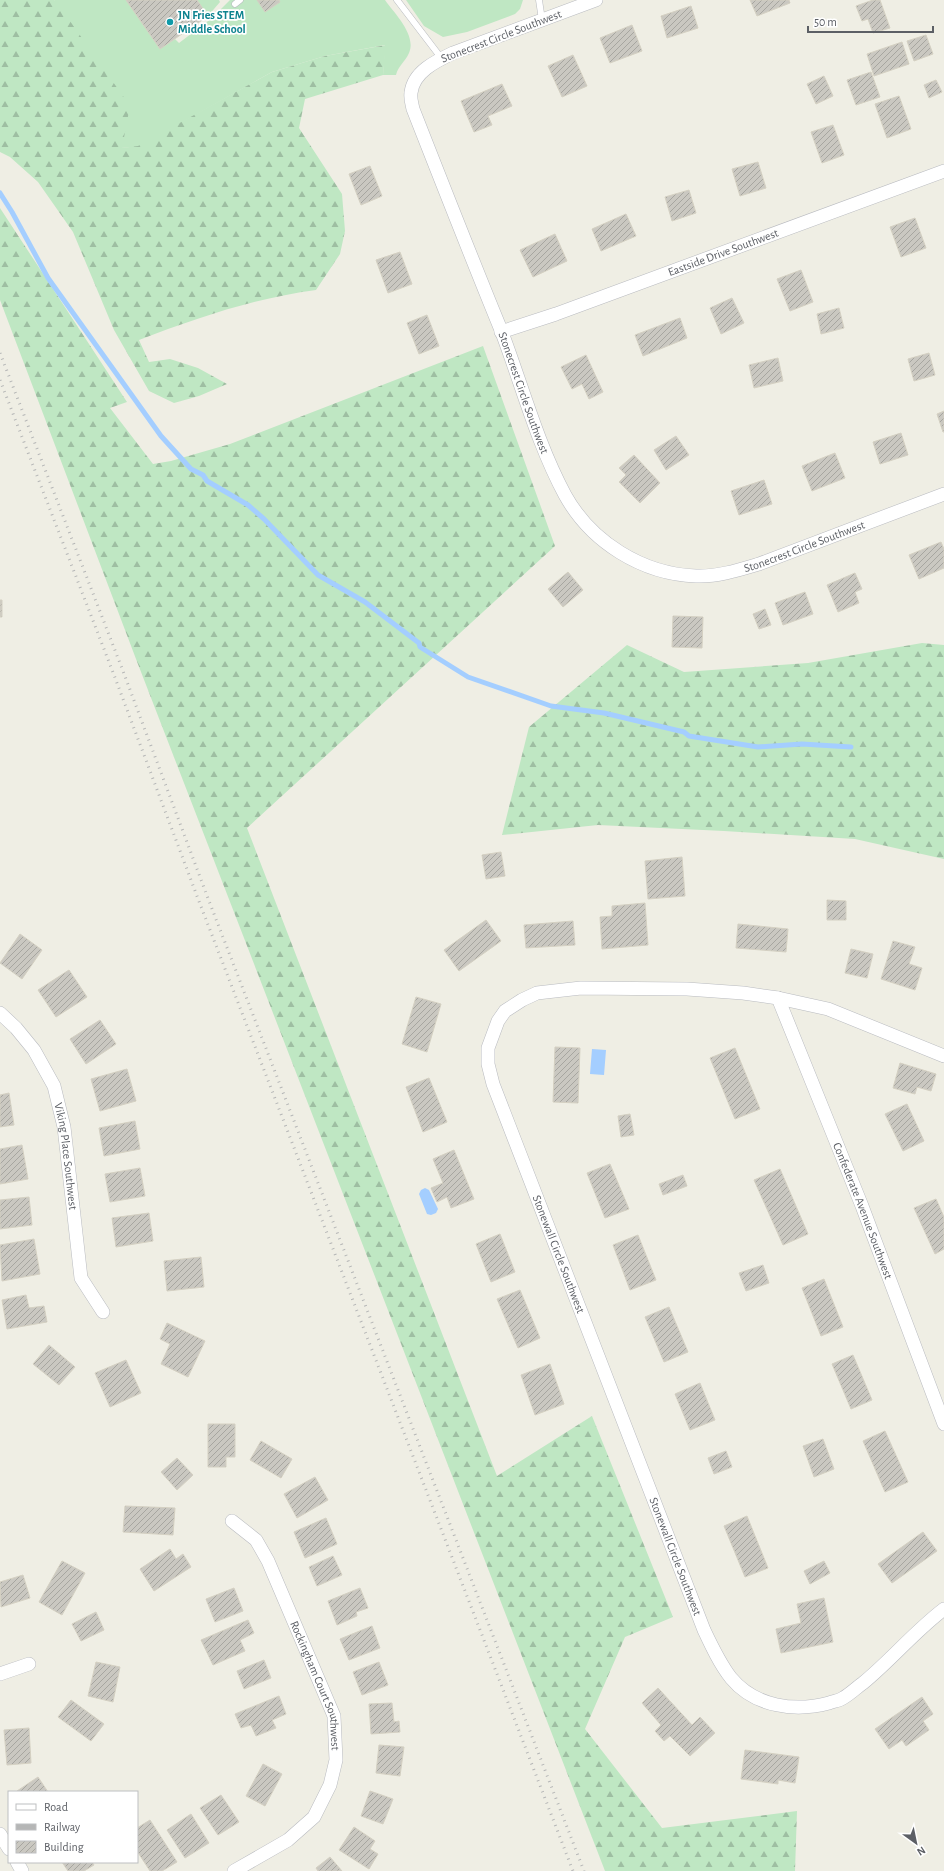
<svg xmlns="http://www.w3.org/2000/svg" width="944" height="1871" font-family="'Alegreya Sans',sans-serif">
<style>
.grass{fill:#bfe7c3}
.forest{fill:url(#forest-firs)}
.water{fill:#a4ceff}
.lines{fill:none;stroke-linecap:round;stroke-linejoin:round}
.stream{stroke:#a4ceff;stroke-width:5}
.building{fill:url(#building-hatch);stroke:#d4d0c2}
.lane-casing{stroke:#b9bbc0;stroke-width:7}
.street-casing{stroke:#b9bbc0;stroke-width:14}
.lane{stroke:#fff;stroke-width:6}
.street{stroke:#fff;stroke-width:13}
.rail{stroke:#b5b6b6;stroke-width:3;stroke-dasharray:1 5;stroke-linecap:butt}
.culture-dot{fill:#0f9aa8;stroke:#fff;stroke-width:1.5}
.labels{text-anchor:middle;dominant-baseline:central;stroke-width:3.5;stroke-linejoin:round;paint-order:stroke}
.culture-label{font-size:12px;font-weight:bold;fill:#0d838f;stroke:#fff;text-anchor:start}
.street-label{font-size:12px;fill:#5c5f65;stroke:#fff}
</style>
<defs>
<pattern id="forest-firs" width="22" height="20" patternUnits="userSpaceOnUse"><rect width="22" height="20" fill="#bfe7c3"/><path d="M5 1l3.5 6h-7zM16 11l3.5 6h-7z" fill="#9ebea2"/></pattern>
<pattern id="building-hatch" width="6" height="6" patternUnits="userSpaceOnUse"><rect width="6" height="6" fill="#cac8c1"/><path d="M-1 1l2-2M0 6l6-6M5 7l2-2" fill="none" stroke="#a7a6a0"/></pattern>
</defs>
<rect width="100%" height="100%" fill="#efeee4"/>
<path class="grass" d="M54,0H126L160,49L175,39L179,43L212,18L230,0H385C394,13 417,35 409,53C405,62 398,66 396,75H383L385,45L325,56L272,72L138,147L121,148Z
M197,0H219L220,2L208,16Z
M406,0H523L520,9L515,14L467,32L443,37L424,26Z"/>
<path class="forest" d="M0,0H54L60,7L130,106L122,148L138,146L272,72L325,56L386,45L383,75L305,99L299,128L342,194L345,231L340,254L316,290C255,298 197,318 139,340L149,362L170,359L198,368L227,384L199,396L174,403L149,391L114,330L73,232L38,182L10,157L0,152Z
M0,208L127,402L110,408L153,464L171,461L230,444L483,346L555,546L247,828L497,1476L592,1416L673,1617L625,1637L585,1729L662,1828L797,1811L795,1871H605L136,659L0,300Z
M922,643L944,645V859L855,839L724,831L598,825L502,835L529,727L627,645L684,672L808,663Z"/>
<path class="water" d="M592,1049L606,1050L604,1075L590,1074Z
M425,1188L429,1190L438,1209L436,1213L431,1215L427,1214L419,1194L421,1190Z"/>
<g class="lines">
<path class="stream" d="M0,193L12,212L48,278L161,436L191,469L203,475L207,481L248,505L264,519L318,575L365,602L419,643L420,647L468,677L551,706L604,713L684,732L689,736L758,747L802,744L851,747"/>
</g>
<path class="building" d="M126,0H197L208,16L160,49Z
M257,0H279L280,2L265,12Z
M750,0H789L790,3L757,16Z
M873,0H880L890,28L873,33L868,19L862,21L856,6Z
M691,6L698,28L667,38L661,16Z
M632,25L642,51L610,63L600,38Z
M926,35L933,54L914,61L907,41Z
M902,42L909,64L874,76L867,54Z
M573,55L587,86L562,97L548,66Z
M871,72L880,97L856,105L847,80Z
M824,76L833,96L816,104L807,84Z
M936,80L942,92L929,98L924,85Z
M502,84L512,106L488,116L492,125L474,132L461,101Z
M899,96L911,129L887,138L875,104Z
M833,125L844,155L822,163L811,132Z
M758,162L766,188L740,196L732,169Z
M370,166L382,196L361,205L349,174Z
M689,190L696,213L672,221L665,197Z
M626,214L636,236L601,251L592,229Z
M915,218L926,248L901,257L890,227Z
M555,234L567,261L533,277L520,250Z
M400,252L412,284L388,293L376,260Z
M801,270L813,302L790,311L777,279Z
M732,298L744,323L721,334L710,308Z
M839,308L844,328L821,334L817,314Z
M427,315L439,346L419,354L407,323Z
M680,318L687,338L643,356L635,335Z
M929,353L935,375L914,381L908,359Z
M586,355L603,392L589,399L582,384L572,389L561,367Z
M778,358L783,381L754,388L749,365Z
M944,411V432H943L937,414Z
M901,433L908,455L880,464L873,442Z
M676,436L689,455L666,470L654,450Z
M835,453L845,478L812,491L802,466Z
M634,455L660,483L640,503L619,482L626,475L619,468Z
M764,480L772,504L739,515L731,491Z
M941,542L944,549V568L919,579L909,555Z
M568,572L583,590L563,607L548,589Z
M855,573L862,589L855,592L859,603L838,612L827,585Z
M805,592L813,614L783,625L775,603Z
M0,600H2V617H0Z
M765,609L771,625L759,629L753,614Z
M673,616L703,617L702,648L672,647Z
M501,852L505,876L486,879L482,855Z
M682,857L685,896L648,899L645,861Z
M827,900L846,901V920H827Z
M645,903L648,945L602,949L600,917L612,916V906Z
M486,920L501,941L459,971L444,950Z
M573,921L575,945L526,948L524,925Z
M738,924L788,929L786,952L736,948Z
M20,934L42,950L22,979L0,963Z
M893,941L915,947L909,964L922,968L915,990L881,979Z
M851,949L873,954L867,978L845,973Z
M69,970L87,997L56,1017L38,990Z
M416,997L441,1004L427,1052L402,1044Z
M100,1020L116,1044L86,1064L70,1039Z
M555,1047L580,1048L578,1103L553,1102Z
M735,1048L760,1109L735,1119L710,1058Z
M900,1063L936,1074L931,1091L917,1087L915,1094L893,1088Z
M127,1069L136,1101L100,1111L91,1079Z
M429,1078L447,1122L423,1132L406,1087Z
M9,1093L14,1125L0,1127V1095Z
M907,1104L924,1141L903,1151L885,1114Z
M630,1114L634,1135L621,1137L618,1116Z
M135,1121L140,1149L104,1156L99,1128Z
M22,1145L28,1179L0,1184V1149Z
M454,1150L474,1199L451,1208L447,1197L437,1202L431,1188L443,1183L433,1159Z
M610,1164L629,1209L605,1218L587,1173Z
M140,1168L145,1196L110,1202L105,1174Z
M780,1169L808,1234L783,1245L754,1180Z
M683,1175L687,1186L663,1195L659,1184Z
M29,1197L32,1225L0,1229V1200Z
M936,1199L944,1217V1249L935,1254L914,1208Z
M149,1213L153,1241L116,1247L112,1218Z
M500,1234L515,1272L491,1282L476,1244Z
M638,1235L656,1280L630,1290L613,1245Z
M34,1239L40,1274L2,1281L0,1245Z
M201,1257L204,1287L167,1291L164,1261Z
M763,1265L769,1283L746,1291L739,1273Z
M824,1279L843,1327L821,1336L802,1288Z
M520,1290L540,1338L518,1348L497,1299Z
M26,1295L29,1308L44,1306L47,1322L7,1329L2,1300Z
M669,1307L688,1352L664,1362L645,1317Z
M167,1323L205,1341L188,1377L161,1364L170,1344L160,1339Z
M49,1345L75,1367L59,1385L33,1364Z
M853,1355L872,1400L851,1409L832,1364Z
M126,1360L141,1393L110,1407L95,1373Z
M550,1364L564,1404L535,1415L521,1375Z
M700,1383L715,1420L690,1430L675,1394Z
M208,1424H235V1457H226V1467H208Z
M885,1431L908,1482L885,1492L863,1441Z
M823,1439L834,1469L814,1477L803,1446Z
M261,1441L292,1459L281,1478L250,1460Z
M726,1451L732,1467L714,1474L708,1458Z
M177,1458L193,1475L177,1490L161,1472Z
M315,1477L328,1500L297,1518L284,1494Z
M125,1506L175,1508L173,1535L123,1532Z
M747,1516L768,1568L745,1577L724,1526Z
M326,1518L337,1544L305,1558L294,1532Z
M923,1532L937,1551L892,1583L878,1564Z
M170,1549L176,1559L183,1554L191,1567L154,1591L140,1569Z
M333,1556L342,1575L317,1586L309,1567Z
M62,1561L85,1573L62,1615L39,1602Z
M824,1561L830,1573L810,1584L804,1571Z
M23,1575L30,1598L1,1607L0,1582Z
M234,1588L243,1611L215,1622L206,1599Z
M360,1588L368,1608L356,1612L357,1616L337,1625L328,1601Z
M824,1598L833,1642L781,1653L776,1629L801,1623L797,1604Z
M96,1612L104,1630L81,1641L72,1624Z
M248,1620L254,1633L240,1640L245,1651L213,1665L201,1640Z
M372,1626L380,1648L349,1660L340,1639Z
M264,1660L271,1678L244,1689L237,1671Z
M96,1662L120,1667L113,1702L88,1696Z
M379,1662L388,1685L362,1695L353,1672Z
M658,1688L692,1725L700,1717L715,1733L690,1756L670,1736L664,1741L655,1731L661,1725L642,1703Z
M279,1696L286,1714L272,1720L276,1728L256,1736L251,1725L241,1728L235,1714Z
M922,1697L933,1714L923,1721L929,1730L906,1746L902,1740L889,1749L875,1729Z
M71,1700L104,1724L91,1741L58,1717Z
M392,1703L394,1722L399,1721L400,1732L371,1734L369,1704Z
M29,1728L31,1763L7,1765L4,1730Z
M379,1745L404,1747L400,1776L376,1773Z
M745,1750L799,1757L795,1783L778,1780V1784L741,1779Z
M263,1764L282,1774L265,1806L246,1796Z
M38,1777L48,1792H18L17,1791Z
M370,1791L393,1799L383,1824L361,1816Z
M221,1795L239,1822L218,1835L200,1808Z
M191,1814L209,1843L185,1858L167,1830Z
M150,1820L177,1862L162,1871H150L137,1851V1828Z
M354,1827L375,1841L370,1849L378,1854L369,1869L339,1850Z
M330,1857L342,1871H318L316,1868Z
M62,1862H92L94,1865L84,1871H68Z"/>
<g class="lines">
<defs>
<path id="lane" d="M397,0L442,59
M539,0L542,20
M235,4L240,0"/>
<g id="street">
<path id="s1" d="M596,0L453,53C436,61 413,72 411,93C410,98 412,104 413,109C442,183 471,257 501,330C522,385 537,443 565,495C591,542 642,574 696,576C717,577 739,570 759,564L944,494"/>
<path id="s2" d="M501,332L556,314L944,171"/>
<path id="s3" d="M778,998L862,1206L944,1424"/>
<path id="s4" d="M0,1013L16,1028L34,1050L54,1086L64,1127L81,1278L103,1312"/>
<path id="s5" d="M944,1056L828,1009L778,998L743,993L687,989L581,988L537,993L522,1000L505,1011L498,1021L488,1048V1064L493,1084L704,1630C712,1647 720,1664 731,1678C755,1707 795,1712 829,1703C834,1701 839,1701 843,1698C850,1694 856,1688 863,1683C891,1660 915,1631 944,1609"/>
<path id="s6" d="M232,1521L256,1540L268,1561L334,1716L336,1760L330,1785L314,1817L288,1840L234,1871"/>
<path d="M0,1674L29,1664"/>
<path d="M0,1834L9,1849"/>
<path d="M17,1862L22,1871"/>
</g>
</defs>
<use href="#lane" class="lane-casing"/>
<use href="#street" class="street-casing"/>
<use href="#lane" class="lane"/>
<use href="#street" class="street"/>
<path class="rail" d="M0,353L123,671L209,901L584,1871
M0,380L114,675L200,904L573,1871"/>
</g>
<circle class="culture-dot" cx="170" cy="22" r="4"/>
<g class="labels">
<g class="culture-label">
<text x="178" y="15">JN Fries STEM<tspan x="178" dy="14">Middle School</tspan></text>
</g>
<g class="street-label">
<text transform="translate(501 36) rotate(-21)">Stonecrest Circle Southwest</text>
<text stroke="none"><textPath href="#s2" startOffset="236">Eastside Drive Southwest</textPath></text>
<text stroke="none"><textPath href="#s1" startOffset="534">Stonecrest Circle Southwest</textPath></text>
<text stroke="none"><textPath href="#s1" startOffset="918">Stonecrest Circle Southwest</textPath></text>
<text stroke="none"><textPath href="#s4" startOffset="163">Viking Place Southwest</textPath></text>
<text stroke="none"><textPath href="#s3" startOffset="229">Confederate Avenue Southwest</textPath></text>
<text stroke="none"><textPath href="#s5" startOffset="715">Stonewall Circle Southwest</textPath></text>
<text stroke="none"><textPath href="#s5" startOffset="1039">Stonewall Circle Southwest</textPath></text>
<text stroke="none"><textPath href="#s6" startOffset="189">Rockingham Court Southwest</textPath></text>
</g>
</g>
<rect x="8" y="1791" width="130" height="72" fill="#ffffff" stroke="#bebfc1"/>
<rect x="16" y="1804" width="20" height="6" fill="#ffffff" stroke="#bebfc1"/>
<text x="44" y="1811" font-size="12" fill="#5c5f65">Road</text>
<rect x="16" y="1824" width="20" height="6" fill="#b5b6b6" stroke="#bebfc1"/>
<text x="44" y="1831" font-size="12" fill="#5c5f65">Railway</text>
<rect x="16" y="1841" width="20" height="12" fill="url(#building-hatch)" stroke="#bebfc1"/>
<text x="44" y="1851" font-size="12" fill="#5c5f65">Building</text>
<g transform="translate(916 1843) rotate(147)" stroke="#ffffff" stroke-width="3" paint-order="stroke">
<path d="M0-3L7 15L0 10L-7 15Z" fill="#5c5f65"/>
<text y="-6" font-size="11" font-weight="bold" text-anchor="middle" fill="#5c5f65">N</text>
</g>
<path d="M808 26v6h125v-6" fill="none" stroke="#5c5f65" stroke-width="2"/>
<text x="814" y="26" font-size="12" fill="#5c5f65" stroke="#ffffff" stroke-width="3" paint-order="stroke">50 m</text>
</svg>
